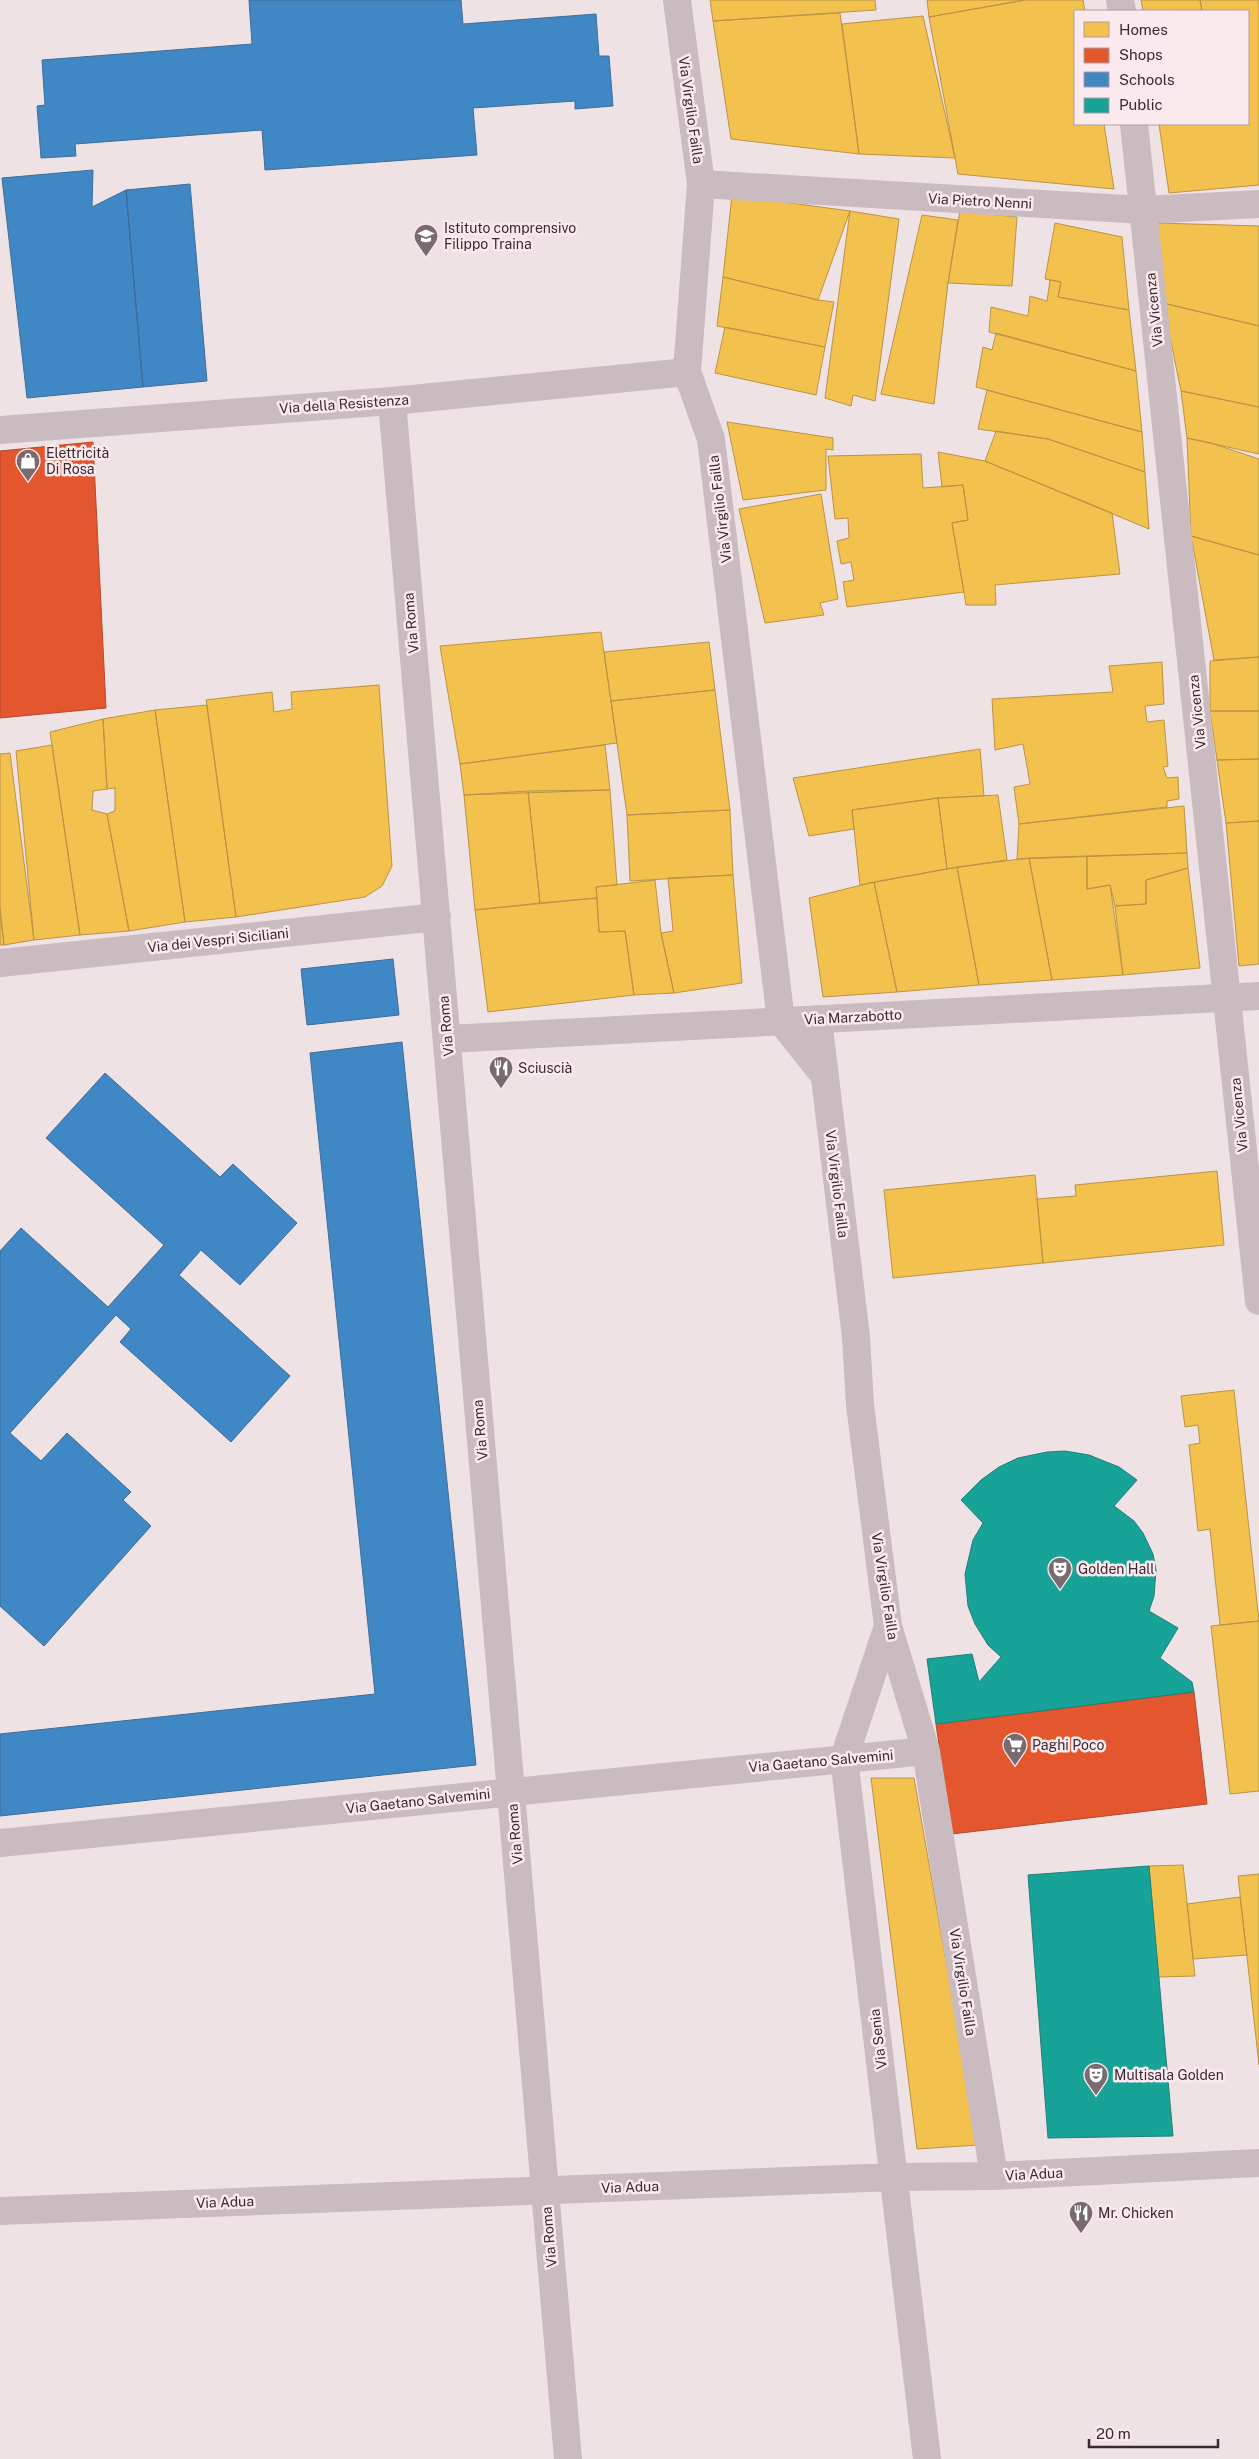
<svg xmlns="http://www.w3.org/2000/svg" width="1259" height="2459" font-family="'Public Sans',sans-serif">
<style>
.homes{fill:#f2c14e;stroke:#bb9345}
.shops{fill:#e4572e;stroke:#b1492f}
.schools{fill:#3f88c5;stroke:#3e6c98}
.public{fill:#17a398;stroke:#227e79}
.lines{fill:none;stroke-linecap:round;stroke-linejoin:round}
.minor{stroke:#c9bbbf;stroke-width:28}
.labels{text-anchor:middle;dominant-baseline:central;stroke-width:5;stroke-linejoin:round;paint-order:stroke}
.street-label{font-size:14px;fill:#3a2930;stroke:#fbeaed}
.poi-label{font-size:14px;fill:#3a2930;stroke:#fbeaed;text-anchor:start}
</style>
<rect width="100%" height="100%" fill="#efe2e5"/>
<path class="homes" d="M710,0H875L876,10L713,21Z
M927,0H1025L929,17Z
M1025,0H1083L1085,11H1075V124H1104L1114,189L958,174L929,17Z
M1141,0H1200L1202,10L1143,11Z
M1200,0H1259V185L1169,193L1159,124H1248V11H1191L1202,10Z
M840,13L859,154L731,139L713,21Z
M923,16L955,158L859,154L842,24Z
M732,195L850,211L818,300L723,277Z
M850,211L899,219L875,401L853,395L851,406L825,398Z
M960,211L1017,217L1012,286L948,283Z
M922,215L958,220L948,283L934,404L881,394Z
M1055,223L1122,237L1129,310L1058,297L1061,282L1045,279Z
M1158,223L1259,226V326L1163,303Z
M723,277L818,300L834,302L825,347L717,326Z
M1050,280L1061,282L1058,297L1129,310L1136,371L989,332L991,307L1028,316L1030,296L1047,301Z
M1163,303L1259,326V407L1181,391Z
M725,327L825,347L816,395L715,373Z
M996,333L1136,371L1142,432L976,387L983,347L992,350Z
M987,390L1142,432L1145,472L1048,439L978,429Z
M1181,391L1259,407V454L1187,438Z
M727,422L833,438V450L826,449V490L743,500Z
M996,431L1048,439L1145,472L1149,529L985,461Z
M1187,438L1211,443L1259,459V555L1191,536Z
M938,452L985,461L1112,513L1120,574L995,585L996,605H966L952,523L968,520L963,485L942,487Z
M921,454L923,488L963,485L968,520L952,523L964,592L847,607L843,582L854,580L851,562L841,564L837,541L849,538L848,518L835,519L828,456Z
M821,494L838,599L820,603L824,615L765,623L739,509Z
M1191,536L1259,555V657L1214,660Z
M601,632L617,743L460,764L440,646Z
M709,642L715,690L611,701L604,652Z
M1259,657V711H1210V661Z
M1162,662L1164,704L1145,706L1147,722L1164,720L1168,766L1163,767L1167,778L1178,777L1179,799L1167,801V807L1019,824L1014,787L1030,784L1023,744L995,750L992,699L1113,692L1109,666Z
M379,685L392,866L382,886L365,897L236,917L206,700L272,692L274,712L292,709L291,692Z
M715,690L730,810L627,815L611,701Z
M207,705L236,917L185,922L155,710Z
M155,710L185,922L129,931L107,814L115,811V788L107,789L103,719Z
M1210,711H1259V759L1217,760Z
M103,719L107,789L93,791L92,810L107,814L129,931L80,935L50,732Z
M52,745L80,935L34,940L16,751Z
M605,745L610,790L464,795L460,764Z
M980,749L984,796L938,798L852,810L854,829L809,836L793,778Z
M10,753L34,940L4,945L0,909V754Z
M1259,759V821L1226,823L1217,760Z
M610,790L617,885L596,887L597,898L540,903L528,791Z
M528,791L540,903L475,910L464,795Z
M998,795L1007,860L947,869L938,798Z
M938,798L947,869L860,885L852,810Z
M1184,806L1187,853L1017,859L1019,824Z
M730,810L733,875L630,881L627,815Z
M1259,821V964L1239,966L1226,823Z
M1187,853L1188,868L1146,880V904L1115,906L1110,885L1087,889V856Z
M1087,856V889L1110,885L1123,975L1052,980L1029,858Z
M1029,858L1052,980L979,985L957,867Z
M957,867L979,985L897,992L874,882Z
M1188,868L1200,968L1123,975L1115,906L1146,904V880Z
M733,875L742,983L674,993L661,933L673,931L668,878Z
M655,880L661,933L674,993L634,995L625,931L599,932L596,887Z
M874,882L897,992L823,997L809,898Z
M597,898L599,932L625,931L634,995L488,1012L475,910Z
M0,909L4,945H0Z
M1217,1171L1224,1245L1043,1263L1037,1199L1076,1196L1075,1185Z
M1035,1175L1043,1263L893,1278L884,1190Z
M1234,1390L1259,1621L1220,1625L1210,1529L1198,1531L1189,1445L1200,1443L1198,1425L1185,1427L1181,1396Z
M1259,1621V1791L1230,1794L1211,1626Z
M871,1778H914L978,2145L917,2149Z
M1183,1865L1195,1976L1158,1977L1149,1866Z
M1259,1874V2065L1238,1876Z
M1240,1897L1247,1955L1193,1959L1187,1904Z"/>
<path class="shops" d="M93,442L106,708L0,718V451Z
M1194,1692L1207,1804L952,1834L936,1724Z"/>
<path class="schools" d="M249,0H461L463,24L596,14L599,56H609L613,106L575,109V101L473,108L477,155L265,170L262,130L75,144L76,156L41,158L37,106L45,105L42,60L252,44Z
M93,170L92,207L126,190L143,387L27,398L2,178Z
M190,184L207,381L143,387L126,190Z
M393,959L399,1015L307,1025L301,969Z
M402,1042L476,1765L0,1816V1734L375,1694L310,1053Z
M105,1073L220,1177L233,1164L297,1223L240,1285L201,1250L179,1275L290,1376L231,1442L120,1342L131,1329L116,1315L10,1433L41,1461L67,1433L131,1492L123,1500L151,1526L44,1646L0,1606V1251L21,1228L108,1307L164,1245L46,1138Z"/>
<path class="public" d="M1065,1451L1089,1455L1119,1467L1137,1480L1114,1506L1134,1521L1143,1533L1153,1554L1156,1570L1154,1596L1149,1611L1178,1628L1160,1658L1192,1682L1194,1692L936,1724L927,1659L972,1654L979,1682L1001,1657L988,1645L975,1624L968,1606L965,1574L973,1540L983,1523L961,1500L981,1480L999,1467L1018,1458L1047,1452Z
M1149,1866L1173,2136L1048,2138L1028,1875Z"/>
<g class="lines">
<path class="minor" d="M677,0L701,184L687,372L711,439L781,1021L824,1075
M1120,0L1122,11
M1134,124L1259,1301
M701,184L1144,210L1259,204
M392,401L568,2459
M0,430L392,401L687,372
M0,963L437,917
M818,1019L856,1337L860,1405L888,1626L926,1751L994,2176
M447,1039L1259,996
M888,1626L844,1758L927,2459
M0,1843L926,1751
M0,2211L895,2177L994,2176L1259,2163"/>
</g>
<defs>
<symbol id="school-pin" viewBox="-11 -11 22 30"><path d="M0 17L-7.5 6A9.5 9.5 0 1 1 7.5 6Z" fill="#796a6f" stroke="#fbeaed"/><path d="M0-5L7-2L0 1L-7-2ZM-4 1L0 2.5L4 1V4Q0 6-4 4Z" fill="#fff"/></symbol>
<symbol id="shop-pin" viewBox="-11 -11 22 30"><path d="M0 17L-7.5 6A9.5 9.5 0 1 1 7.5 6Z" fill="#796a6f" stroke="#fbeaed"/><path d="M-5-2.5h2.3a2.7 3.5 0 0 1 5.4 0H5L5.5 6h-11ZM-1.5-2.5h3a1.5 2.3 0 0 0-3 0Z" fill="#fff"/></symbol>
<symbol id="restaurant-pin" viewBox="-11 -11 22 30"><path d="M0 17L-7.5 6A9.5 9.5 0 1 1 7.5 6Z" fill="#796a6f" stroke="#fbeaed"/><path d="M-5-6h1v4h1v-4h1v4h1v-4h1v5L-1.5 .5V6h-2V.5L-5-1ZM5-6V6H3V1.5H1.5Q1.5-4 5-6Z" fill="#fff"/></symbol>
<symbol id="theatre-pin" viewBox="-11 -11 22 30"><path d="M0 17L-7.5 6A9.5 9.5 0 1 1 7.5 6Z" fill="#796a6f" stroke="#fbeaed"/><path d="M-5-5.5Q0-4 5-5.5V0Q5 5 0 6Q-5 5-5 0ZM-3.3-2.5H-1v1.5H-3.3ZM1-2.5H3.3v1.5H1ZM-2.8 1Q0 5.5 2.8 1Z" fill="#fff"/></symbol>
<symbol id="supermarket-pin" viewBox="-11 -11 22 30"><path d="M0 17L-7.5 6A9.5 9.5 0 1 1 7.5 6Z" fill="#796a6f" stroke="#fbeaed"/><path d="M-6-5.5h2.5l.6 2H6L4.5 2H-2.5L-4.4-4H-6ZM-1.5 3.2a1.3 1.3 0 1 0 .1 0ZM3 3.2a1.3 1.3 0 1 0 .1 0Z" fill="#fff"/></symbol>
</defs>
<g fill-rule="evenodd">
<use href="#school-pin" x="412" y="222" width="28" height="38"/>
<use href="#shop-pin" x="14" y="447" width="28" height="38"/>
<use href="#restaurant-pin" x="487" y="1054" width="28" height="38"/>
<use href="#theatre-pin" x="1046" y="1555" width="28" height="38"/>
<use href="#supermarket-pin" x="1001" y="1731" width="28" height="38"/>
<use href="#theatre-pin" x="1082" y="2061" width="28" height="38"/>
<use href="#restaurant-pin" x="1067" y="2199" width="28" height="38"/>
</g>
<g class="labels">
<g class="street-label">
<text transform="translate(691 110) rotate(82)">Via Virgilio Failla</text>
<text transform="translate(980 201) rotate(3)">Via Pietro Nenni</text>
<text transform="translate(1154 310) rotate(-96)">Via Vicenza</text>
<text transform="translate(344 404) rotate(-4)">Via della Resistenza</text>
<text transform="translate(720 509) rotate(-97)">Via Virgilio Failla</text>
<text transform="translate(411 623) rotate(-95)">Via Roma</text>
<text transform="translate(1197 712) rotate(-96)">Via Vicenza</text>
<text transform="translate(218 940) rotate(-6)">Via dei Vespri Siciliani</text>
<text transform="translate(853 1017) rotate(-3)">Via Marzabotto</text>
<text transform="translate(446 1026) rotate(-95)">Via Roma</text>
<text transform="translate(1239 1115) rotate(-96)">Via Vicenza</text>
<text transform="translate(837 1184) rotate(83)">Via Virgilio Failla</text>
<text transform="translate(480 1430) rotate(-95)">Via Roma</text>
<text transform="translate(885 1586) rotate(81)">Via Virgilio Failla</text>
<text transform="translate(821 1761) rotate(-5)">Via Gaetano Salvemini</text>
<text transform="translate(418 1801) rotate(-6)">Via Gaetano Salvemini</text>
<text transform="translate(515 1834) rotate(-95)">Via Roma</text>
<text transform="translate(963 1982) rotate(81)">Via Virgilio Failla</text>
<text transform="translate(878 2039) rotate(-97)">Via Senia</text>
<text transform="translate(1034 2174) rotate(-3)">Via Adua</text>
<text transform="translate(630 2187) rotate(-2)">Via Adua</text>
<text transform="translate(225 2202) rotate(-2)">Via Adua</text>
<text transform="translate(549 2237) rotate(-95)">Via Roma</text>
</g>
<g class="poi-label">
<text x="444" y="228">Istituto comprensivo<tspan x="444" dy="16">Filippo Traina</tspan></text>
<text x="46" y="453">Elettricità<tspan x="46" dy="16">Di Rosa</tspan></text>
<text x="518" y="1068">Sciuscià</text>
<text x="1078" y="1569">Golden Hall</text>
<text x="1032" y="1745">Paghi Poco</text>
<text x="1114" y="2075">Multisala Golden</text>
<text x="1098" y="2213">Mr. Chicken</text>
</g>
</g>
<rect x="1074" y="10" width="175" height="115" fill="#fbeaed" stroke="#ae9da1"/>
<rect x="1084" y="22" width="25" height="15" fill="#f2c14e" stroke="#ae9da1"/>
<text x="1119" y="35" font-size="15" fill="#3a2930">Homes</text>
<rect x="1084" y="48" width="25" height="15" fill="#e4572e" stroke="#ae9da1"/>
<text x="1119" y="60" font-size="15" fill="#3a2930">Shops</text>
<rect x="1084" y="72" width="25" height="15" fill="#3f88c5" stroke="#ae9da1"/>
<text x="1119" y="85" font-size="15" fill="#3a2930">Schools</text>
<rect x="1084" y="98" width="25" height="15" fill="#17a398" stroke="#ae9da1"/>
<text x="1119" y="110" font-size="15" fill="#3a2930">Public</text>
<path d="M1089 2439v8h129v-8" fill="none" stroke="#3a2930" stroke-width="2.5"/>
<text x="1096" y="2439" font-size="15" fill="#3a2930" stroke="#fbeaed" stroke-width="4" paint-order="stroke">20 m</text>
</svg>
